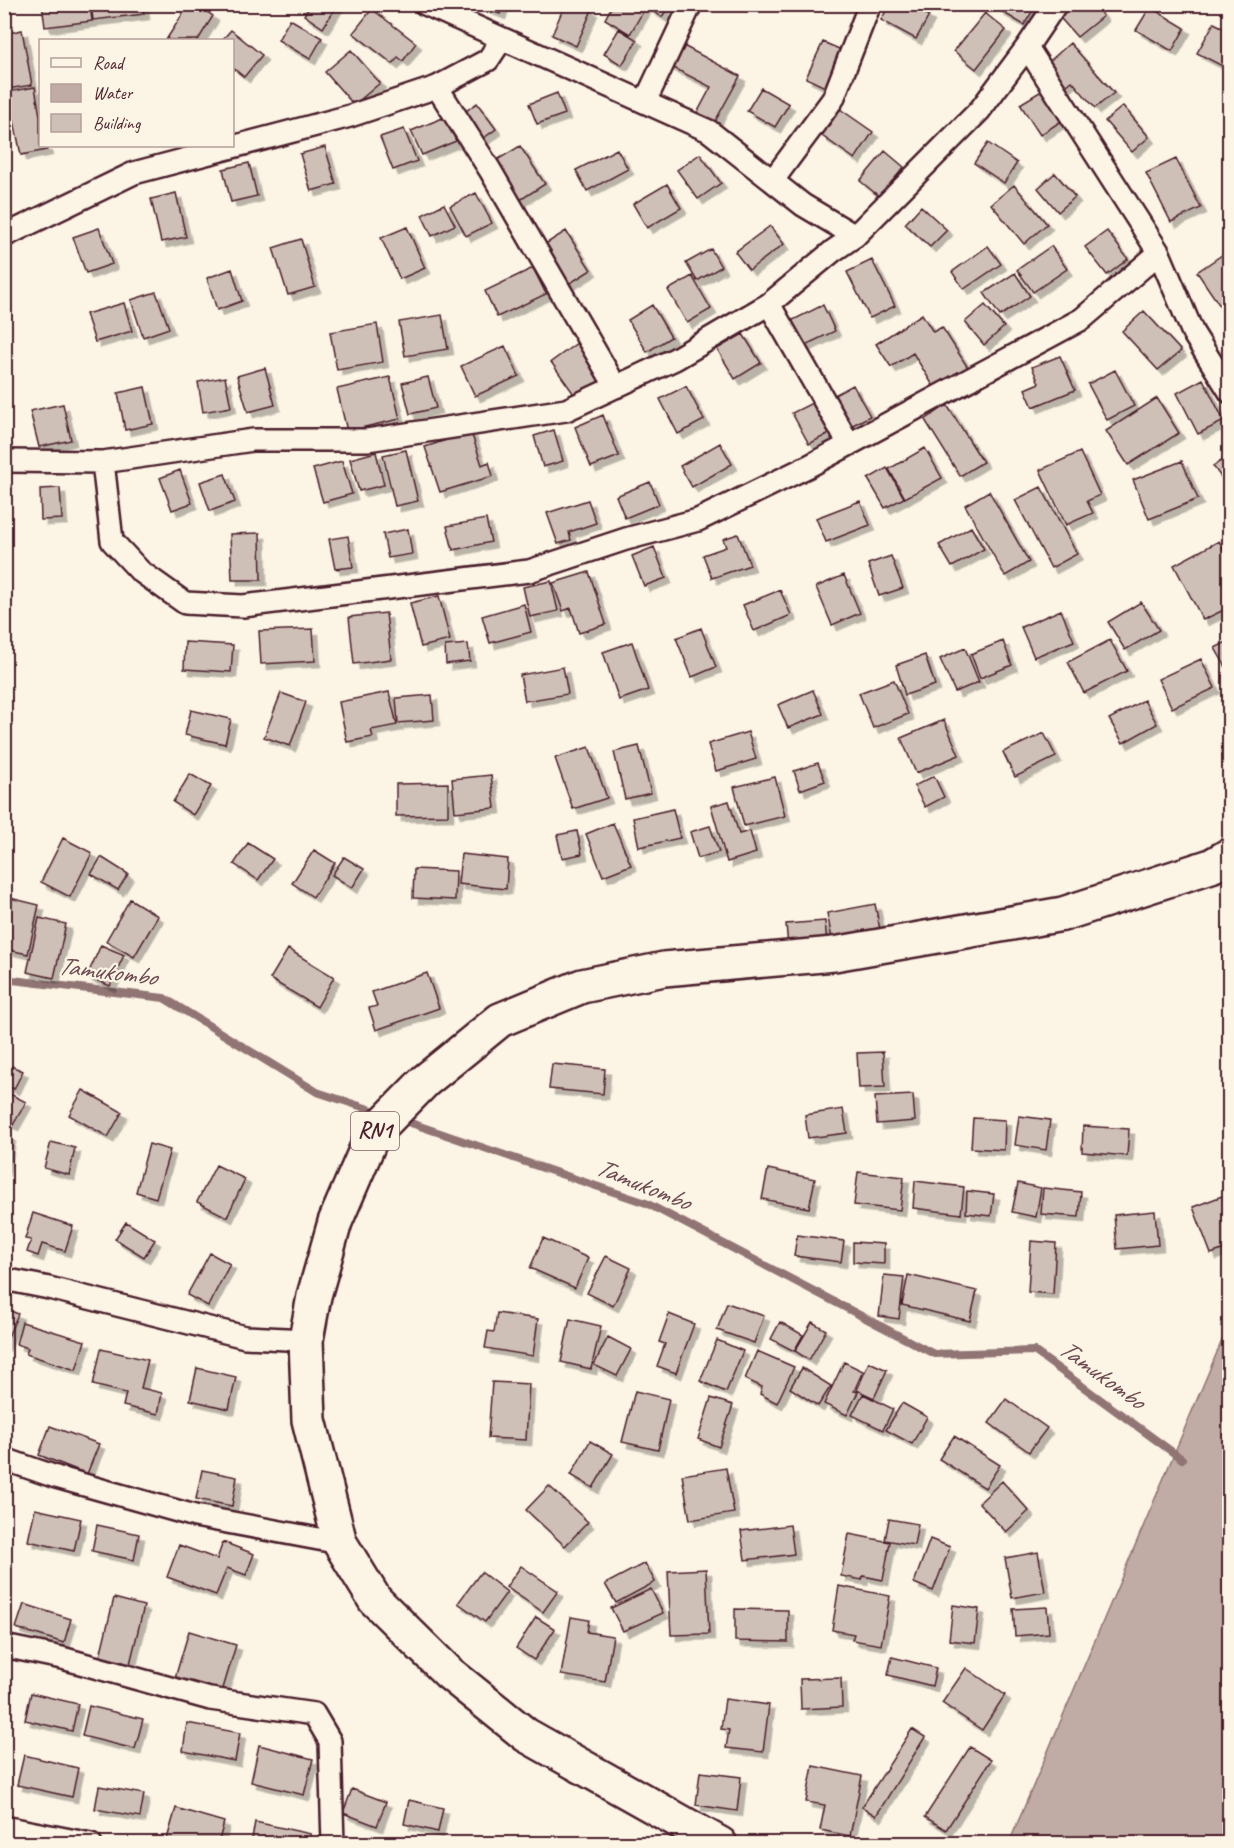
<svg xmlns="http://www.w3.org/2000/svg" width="1234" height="1848" font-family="Caveat,sans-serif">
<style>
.water{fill:#c0aca5;stroke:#917474;stroke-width:1.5}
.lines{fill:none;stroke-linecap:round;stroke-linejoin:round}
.stream{stroke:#917474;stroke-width:8}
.building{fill:#cfc0b7;stroke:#4a1f2b;stroke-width:1.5;filter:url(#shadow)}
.street-casing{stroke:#4a1f2b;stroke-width:26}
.highway-casing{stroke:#4a1f2b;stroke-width:38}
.street{stroke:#fcf5e5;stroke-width:21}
.highway{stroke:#fcf5e5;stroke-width:33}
.labels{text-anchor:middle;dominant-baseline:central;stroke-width:4.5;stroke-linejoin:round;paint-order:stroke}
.shield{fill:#fcf5e5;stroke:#7f5f63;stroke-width:1.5}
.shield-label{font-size:22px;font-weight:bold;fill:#4a1f2b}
.water-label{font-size:26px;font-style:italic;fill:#6d4950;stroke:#fcf5e5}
</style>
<defs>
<filter id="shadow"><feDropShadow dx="5.5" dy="5.5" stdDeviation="0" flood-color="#0004"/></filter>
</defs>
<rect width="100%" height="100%" fill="#fcf5e5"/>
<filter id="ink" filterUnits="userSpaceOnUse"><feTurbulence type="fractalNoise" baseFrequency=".0167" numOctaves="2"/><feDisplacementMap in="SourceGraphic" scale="12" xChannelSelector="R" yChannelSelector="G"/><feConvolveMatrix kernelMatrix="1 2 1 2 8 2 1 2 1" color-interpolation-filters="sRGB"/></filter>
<g filter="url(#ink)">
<path class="water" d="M1229,1324V1843H1009Z"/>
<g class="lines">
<path class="stream" d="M4,979L164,998L317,1092L381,1113
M399,1119L646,1203L934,1354L1034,1351L1182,1459"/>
</g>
<path class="building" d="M42,4H90L92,21L45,27Z
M91,4H143L144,14L93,20Z
M189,4H195L213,16L198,40H166Z
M311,4H338L323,28L304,15Z
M475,4H503L500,14Z
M565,4H581L592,10L576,46L552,35Z
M613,4H639L645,8L630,34L605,19Z
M642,4H670L662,17Z
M890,4H908L929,16L916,39L881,20Z
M1003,4H1037L1024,25L999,10Z
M1064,4H1093L1103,16L1077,37L1055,12Z
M1150,7L1185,28L1172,51L1136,30Z
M372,9L416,43L403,61L398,57L393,64L353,33Z
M985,13L1006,30L976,69L954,51Z
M290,19L322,38L310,59L278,40Z
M1214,23L1230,31V70L1197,53Z
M619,29L637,40L622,65L604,54Z
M22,30L32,85L7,89L4,74V34Z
M231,30L262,55L244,77L232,67V40H222Z
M823,42L846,52L829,89L806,78Z
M678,43L740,76L712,127L695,117L711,87L666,64Z
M1070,43L1114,93L1095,108L1072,81L1062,89L1043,67Z
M351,50L380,83L354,105L325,72Z
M35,87L40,116V146H46L47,150L21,155L8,92Z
M761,88L789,104L775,127L747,111Z
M1043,90L1063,120L1040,135L1020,104Z
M557,93L565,114L537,124L529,104Z
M477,103L496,129L481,140L462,114Z
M1123,106L1149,137L1132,152L1105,121Z
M840,109L873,132L855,159L822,136Z
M445,117L456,141L422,155L411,131Z
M404,129L417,161L393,170L380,137Z
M988,143L1017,163L1004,183L974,163Z
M520,146L545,184L517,202L492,163Z
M325,147L336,184L311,191L300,154Z
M617,149L628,169L587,191L576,170Z
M885,151L904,167L880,197L860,181Z
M700,154L721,183L698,199L677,170Z
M1176,159L1201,208L1171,222L1146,173Z
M249,163L257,196L231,202L223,169Z
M1055,173L1075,197L1058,212L1038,188Z
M667,184L681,208L647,228L633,204Z
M1014,185L1047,224L1024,244L991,204Z
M176,193L186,237L161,242L151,199Z
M476,193L492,223L466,236L450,206Z
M444,204L455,225L432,236L422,215Z
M921,206L947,230L930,247L905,224Z
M770,226L784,244L749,270L735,252Z
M407,227L425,268L400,279L381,238Z
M99,228L112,264L86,273L73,237Z
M566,231L591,270L564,287L539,248Z
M1107,231L1128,259L1107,275L1085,247Z
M301,239L315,287L288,295L273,248Z
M988,246L1001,264L964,289L952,272Z
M1051,246L1067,269L1033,292L1017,270Z
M711,249L721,267L697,281L686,263Z
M1222,255L1230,267V299L1220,306L1197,272Z
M872,260L895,306L870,318L847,272Z
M533,268L546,294L497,317L485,291Z
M232,269L242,301L217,310L207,278Z
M1015,273L1030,296L1000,316L984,293Z
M692,276L711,309L687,323L668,290Z
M156,292L169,328L143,337L131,300Z
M124,303L132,331L95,342L86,314Z
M652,305L671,337L647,352L628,320Z
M823,305L835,331L801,347L789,322Z
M985,305L1004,327L984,345L965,322Z
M1144,311L1181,351L1158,370L1122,331Z
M922,314L933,332L942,327L970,371L937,392L913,353L891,367L876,344Z
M442,315L448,349L405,356L399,322Z
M377,324L383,362L337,370L330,332Z
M743,334L761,363L735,379L717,349Z
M577,343L602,379L576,397L551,362Z
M505,346L519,376L475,396L461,366Z
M1060,356L1075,390L1033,407L1025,389L1039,383L1032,367Z
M265,368L275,405L248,412L237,376Z
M1115,370L1134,406L1107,420L1088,384Z
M225,377L231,407L203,412L198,382Z
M390,377L400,419L347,431L337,389Z
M428,377L436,408L410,414L402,383Z
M1203,379L1224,421L1198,434L1177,393Z
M853,385L870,416L847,428L829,398Z
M686,386L704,420L678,434L660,399Z
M145,387L153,424L125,430L118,393Z
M1157,398L1179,433L1128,465L1106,431Z
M820,399L836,430L809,444L792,413Z
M63,404L71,440L39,447L30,411Z
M947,405L983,462L960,476L925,420Z
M603,415L619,456L591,467L575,427Z
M554,430L563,461L543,467L534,436Z
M471,432L482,465L489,462L493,476L440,492L425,447Z
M720,443L732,464L692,487L680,466Z
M925,448L942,478L905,498L889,469Z
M406,450L418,501L395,506L383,455Z
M376,452L384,485L359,491L350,459Z
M1080,452L1100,495L1087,501L1093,513L1066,525L1040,470Z
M1230,455V490L1213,466Z
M342,461L352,494L323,502L313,469Z
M1182,461L1198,499L1149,519L1133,480Z
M887,468L904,498L885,508L868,479Z
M180,470L192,503L172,510L160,478Z
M225,474L235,502L210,511L200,482Z
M650,482L659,504L625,518L616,496Z
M1041,487L1077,554L1051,568L1015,500Z
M60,488L62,519L41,520L40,489Z
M989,491L1029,562L1005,576L965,505Z
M588,500L596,523L569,532L571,540L558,544L547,513Z
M860,501L870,525L826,542L816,518Z
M486,519L491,542L453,550L447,526Z
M971,527L984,549L952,567L939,545Z
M408,529L412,554L388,558L383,534Z
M260,533L261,580H232L230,534Z
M738,534L750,565L712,578L703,555L726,547L723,539Z
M348,536L353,567L335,569L329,539Z
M1219,541L1230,560V607L1203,620L1174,565Z
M654,547L666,578L644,586L632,556Z
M891,556L903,588L879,596L868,564Z
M589,572L606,624L579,633L571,608L563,611L553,583Z
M844,575L860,613L832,625L816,587Z
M551,581L558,611L530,617L523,587Z
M780,590L791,615L754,631L743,605Z
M439,596L450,640L421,647L410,603Z
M1141,602L1159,630L1125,650L1108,622Z
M524,604L531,632L490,643L482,616Z
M1061,610L1074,641L1034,657L1021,627Z
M386,613L391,659L354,664L349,617Z
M701,628L716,667L692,677L676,638Z
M313,629L315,661L261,664L259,631Z
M1110,640L1127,671L1084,693L1068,662Z
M1230,640V674L1215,648Z
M1003,641L1012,665L980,678L971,654Z
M185,642L233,645L231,672L184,669Z
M632,642L648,690L619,700L603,652Z
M468,644L470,661L446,664L445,646Z
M965,648L979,682L955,692L940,659Z
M925,655L935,685L905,695L896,665Z
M1201,659L1215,688L1172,708L1158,679Z
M563,667L568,694L525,701L520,675Z
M894,680L908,714L873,728L859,693Z
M813,690L823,714L788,728L778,705Z
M389,692L397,725L371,730L373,737L347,742L339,702Z
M281,693L306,702L290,746L264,737Z
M432,695L434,720L398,723L396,698Z
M1144,700L1157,724L1123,743L1109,719Z
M191,710L231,719L225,744L185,735Z
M944,720L959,755L916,773L901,738Z
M748,732L756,759L716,771L708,744Z
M1044,733L1056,757L1015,777L1003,752Z
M639,746L651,793L625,799L614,752Z
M589,747L607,798L573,809L555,758Z
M818,763L825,781L800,790L794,771Z
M190,774L211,786L193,815L173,802Z
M491,775L495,808L455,812L452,779Z
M934,776L944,797L925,807L914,786Z
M775,777L785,816L744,826L734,787Z
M448,783V815L396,816V784Z
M729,801L739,834L750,831L756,853L727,862L711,806Z
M673,809L680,838L639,847L633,818Z
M613,823L631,865L603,876L586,834Z
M710,826L719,852L698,858L690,832Z
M577,831L582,854L562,858L557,835Z
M63,838L92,853L70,897L41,882Z
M248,843L273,859L258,880L234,864Z
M314,850L335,863L313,897L292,883Z
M461,854L508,859L506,889L458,884Z
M101,857L128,874L118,890L91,874Z
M344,857L364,869L352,888L332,875Z
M414,869L456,871L455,900L413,898Z
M10,898L39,905L28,954L4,949V921Z
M130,899L158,916L134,957L106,941Z
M875,904L882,940L833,944L827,913Z
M39,918L66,924L54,978L27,972Z
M825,921L827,944L788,946L786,924Z
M101,945L124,955L110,986L87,976Z
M288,949L334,977L317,1007L270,979Z
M427,973L439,1008L376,1030L369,1008L377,1006L372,992Z
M883,1052L885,1087L859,1088L857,1053Z
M4,1063L23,1071L14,1089L4,1085Z
M552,1064L605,1069L603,1094L549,1089Z
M83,1090L122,1112L108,1137L69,1115Z
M4,1091L26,1102L13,1125L4,1121Z
M913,1095L915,1121L877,1124L875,1097Z
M843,1109L847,1133L808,1138L805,1115Z
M1019,1116L1050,1120L1046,1150L1015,1145Z
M973,1118L1005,1120L1004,1150L971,1148Z
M1083,1126L1129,1129L1127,1156L1082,1152Z
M4,1135L10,1136L4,1171Z
M51,1142L75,1148L69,1175L44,1168Z
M149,1144L170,1150L156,1198L136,1192Z
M216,1165L245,1179L227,1217L197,1202Z
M768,1169L815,1179L809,1208L762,1199Z
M858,1172L904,1177L900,1210L854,1205Z
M915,1181L964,1187L961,1214L913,1208Z
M1018,1183L1041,1188L1036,1217L1012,1212Z
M1043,1188L1081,1192L1079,1217L1041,1214Z
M967,1191L994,1194L991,1216L966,1213Z
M1222,1196L1230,1215V1231L1226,1232L1230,1247L1211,1254L1193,1207Z
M1155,1211L1158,1245L1117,1249L1114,1215Z
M33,1213L73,1226L65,1251L42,1244L38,1256L27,1252L31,1240L25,1239Z
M126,1222L155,1240L144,1257L115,1239Z
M797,1235L844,1241L841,1262L794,1256Z
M543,1238L588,1258L575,1288L530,1268Z
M1031,1241L1056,1243L1053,1294L1028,1292Z
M853,1242L884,1244V1264L853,1262Z
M210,1253L230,1264L208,1306L187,1295Z
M606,1256L631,1268L613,1306L587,1293Z
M884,1275L904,1277L899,1319L879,1316Z
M908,1275L977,1291L970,1321L902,1305Z
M727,1303L764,1316L754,1343L717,1330Z
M4,1308L18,1314L4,1346Z
M497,1313L538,1319L533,1356L485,1348L488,1331L494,1332Z
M669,1314L694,1324L676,1373L657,1366L665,1344L659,1342Z
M570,1319L601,1326L591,1369L561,1362Z
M22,1322L85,1341L76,1370L26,1354L28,1348L16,1344Z
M780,1322L803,1335L794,1351L771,1339Z
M812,1322L826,1330L809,1360L795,1351Z
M608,1337L631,1349L617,1376L594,1365Z
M717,1340L743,1351L726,1392L700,1381Z
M101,1349L148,1360L141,1388L162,1393L158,1414L123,1406L126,1393L93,1385Z
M757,1351L794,1367L777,1403L760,1394L762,1387L745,1379Z
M844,1362L863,1371L854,1391L858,1392L847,1415L824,1404Z
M869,1362L887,1370L874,1398L857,1390Z
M197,1368L236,1377L229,1409L190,1400Z
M802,1368L831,1386L818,1406L790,1388Z
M492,1382L529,1384L526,1440L488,1438Z
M635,1391L669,1399L658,1450L622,1442Z
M863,1394L893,1409L883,1430L852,1415Z
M711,1398L733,1405L719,1447L698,1439Z
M1006,1399L1047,1428L1029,1452L989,1423Z
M902,1403L927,1417L912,1444L886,1430Z
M50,1426L99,1444L87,1474L39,1455Z
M954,1436L1000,1465L985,1488L939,1459Z
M590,1441L613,1454L593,1488L571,1475Z
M726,1468L734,1513L690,1520L682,1475Z
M202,1470L237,1477L232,1506L196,1499Z
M1002,1481L1029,1511L1006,1532L979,1503Z
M549,1486L588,1522L565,1546L526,1510Z
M35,1509L81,1519L74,1551L28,1541Z
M889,1519L918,1524L914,1545L885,1540Z
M97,1525L139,1534L134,1560L92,1551Z
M790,1525L794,1554L745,1560L741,1531Z
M849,1534L890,1542L883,1580L863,1576L862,1580L841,1576Z
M930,1539L950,1547L933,1591L914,1583Z
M223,1542L254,1554L246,1575L227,1568L216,1595L167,1577L179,1545L217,1559Z
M1038,1552L1045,1592L1012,1598L1005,1558Z
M645,1563L655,1582L616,1603L605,1584Z
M521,1566L558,1591L543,1612L506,1587Z
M706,1569L709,1634L671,1635L668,1571Z
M481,1572L507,1592L485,1622L458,1603Z
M839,1586L890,1596L881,1645L852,1640L854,1634L832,1630Z
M651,1589L663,1613L623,1631L611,1608Z
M114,1598L144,1606L130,1664L100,1656Z
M24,1604L71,1619L64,1643L16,1628Z
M953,1605L979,1609L975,1643L949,1640Z
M1047,1607L1049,1633L1015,1636L1013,1609Z
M735,1609L788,1610V1642L735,1641Z
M536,1617L555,1629L534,1660L516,1648Z
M571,1617L589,1620L587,1632L613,1636L605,1682L561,1675Z
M189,1631L236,1645L222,1692L175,1678Z
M892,1657L936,1668L932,1686L888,1675Z
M966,1668L1005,1695L982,1730L942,1703Z
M841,1678L842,1707L801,1709L800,1679Z
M31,1693L78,1704L72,1731L25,1720Z
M725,1699L769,1705L763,1752L726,1748L729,1730L721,1729Z
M89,1706L143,1719L135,1749L82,1736Z
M187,1723L240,1733L235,1761L183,1751Z
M912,1729L925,1737L876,1816L862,1807Z
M259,1745L313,1759L304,1795L251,1782Z
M970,1747L991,1760L946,1830L925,1817Z
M24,1755L78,1768L72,1797L17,1785Z
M813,1766L862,1776L850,1836L820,1830L825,1805L806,1802Z
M700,1772L741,1777L737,1811L696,1805Z
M99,1786L144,1794L140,1817L95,1809Z
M352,1789L386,1802L377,1826L343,1813Z
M409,1800L443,1808L438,1832L404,1824Z
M176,1808L224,1822L218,1844H184L167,1839Z
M255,1822L311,1834L309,1844H251Z"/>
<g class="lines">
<defs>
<path id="street" d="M425,4L709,131L803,205L855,236
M1027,47L1159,253L1193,333L1230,392
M437,87L490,170L616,387
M645,102L691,4
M773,180L833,99L870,4
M4,236L134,173L350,116L437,87L488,60L502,39
M769,304L849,444
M4,461L103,462L253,440H367L566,410L675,359L769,304L833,251L855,236L980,110L1027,47L1056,4
M103,462L112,541L140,571L185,603L243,606L529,571L626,539L698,520L809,466L1082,319L1159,253
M4,1279L49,1288L245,1337L306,1340
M4,1459L56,1477L195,1516L340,1543
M4,1646L62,1658L210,1699L314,1714L330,1741L333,1844
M4,1827L91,1844"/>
<path id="highway" d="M720,1844L526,1735L449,1673L375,1600L340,1543L309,1420L306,1340L314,1296L335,1222L373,1134L425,1081L500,1020L582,986L664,969L834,954L1063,914L1211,866L1230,855"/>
</defs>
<use href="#street" class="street-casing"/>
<use href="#highway" class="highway-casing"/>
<use href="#street" class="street"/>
<use href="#highway" class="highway"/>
</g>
</g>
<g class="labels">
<rect class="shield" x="351" y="1112" width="48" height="38" rx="4.5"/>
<g class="shield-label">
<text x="375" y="1131">RN1</text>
</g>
<g class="water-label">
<text transform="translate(107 971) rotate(7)">Tamukombo</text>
<text transform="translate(643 1184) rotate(22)">Tamukombo</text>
<text transform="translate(1102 1374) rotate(36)">Tamukombo</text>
</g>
</g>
<rect width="1234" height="1848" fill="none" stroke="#fcf5e5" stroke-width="24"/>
<rect x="12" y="12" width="1210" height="1824" fill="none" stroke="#4a1f2b" stroke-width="2" filter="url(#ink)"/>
<rect x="39" y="39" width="195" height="108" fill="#fcf5e5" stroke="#b59f9b" stroke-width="1.5"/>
<rect x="51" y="58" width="30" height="9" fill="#fcf5e5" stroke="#b59f9b" stroke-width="1.5"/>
<text x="93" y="69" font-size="18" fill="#4a1f2b">Road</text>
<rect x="51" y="84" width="30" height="18" fill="#c0aca5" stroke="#b59f9b" stroke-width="1.5"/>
<text x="93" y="99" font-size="18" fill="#4a1f2b">Water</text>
<rect x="51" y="114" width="30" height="18" fill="#cfc0b7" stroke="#b59f9b" stroke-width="1.5"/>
<text x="93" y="129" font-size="18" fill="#4a1f2b">Building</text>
</svg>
